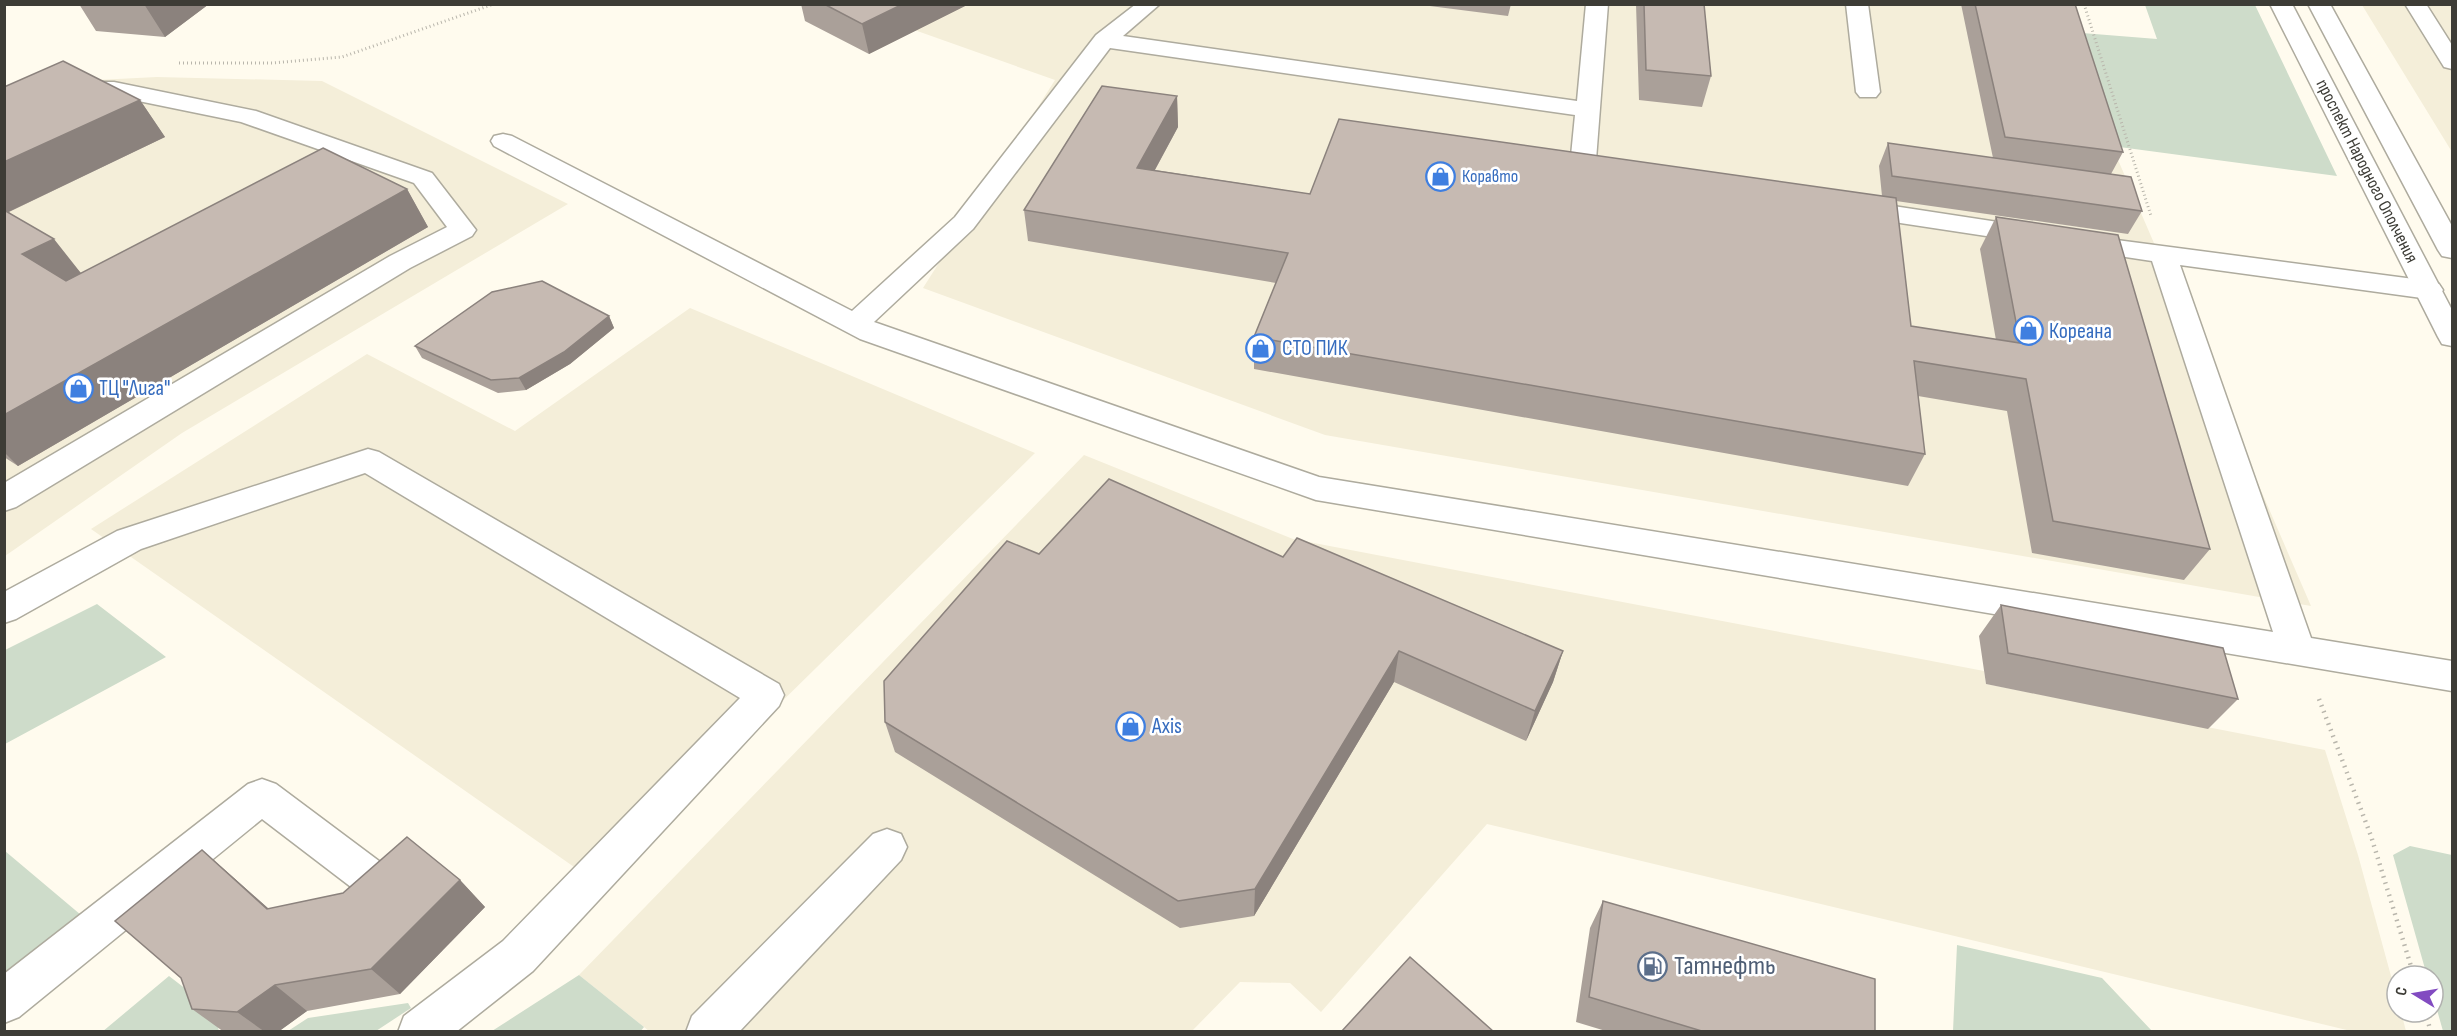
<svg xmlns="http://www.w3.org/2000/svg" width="2457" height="1036" font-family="'Sofia Sans Condensed',sans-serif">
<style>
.built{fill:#f4eed9}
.green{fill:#cedcca}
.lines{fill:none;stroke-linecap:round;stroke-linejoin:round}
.minor-casing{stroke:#aeab9e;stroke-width:3}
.major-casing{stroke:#aeab9e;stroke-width:3}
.path-far1{stroke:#b9b6ac;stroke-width:3;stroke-dasharray:1 3;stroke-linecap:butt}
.path{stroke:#b9b6ac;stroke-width:4.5;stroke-dasharray:1.5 5;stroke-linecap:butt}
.minor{fill:#fff;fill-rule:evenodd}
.major{fill:#fff;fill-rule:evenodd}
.wall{fill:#aaa099}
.shaded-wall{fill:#8b827d}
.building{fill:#c6bab2;stroke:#8b827d;stroke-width:1.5}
.labels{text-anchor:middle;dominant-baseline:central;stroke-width:5;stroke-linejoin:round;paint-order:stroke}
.far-street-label{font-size:18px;fill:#3d3c36;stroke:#fff}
.far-shop-label{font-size:18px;fill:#366cbe;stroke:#fff;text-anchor:start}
.shop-label{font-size:22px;fill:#366cbe;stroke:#fff;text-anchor:start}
.near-service-label{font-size:27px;fill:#4e5e75;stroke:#fff;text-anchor:start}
</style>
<rect width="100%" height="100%" fill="#fffbee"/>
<path class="built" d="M844,5H2075L2112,146L2311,606L1325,435L923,288L1055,80Z
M2362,5H2452V152Z
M157,77L322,81L568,204L182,433L5,556V108L97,80Z
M690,308L1035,453L597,883L91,529L367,354L515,431Z
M1084,455L1293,539L1984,671L1986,684L2325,750L2358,855L2397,998V1012H2401L2406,1031H2351L1487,824L1321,1012L1290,983L1240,982L1192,1031H649L579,975Z"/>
<path class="green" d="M2145,5H2255L2337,176L2112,146L2082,33L2157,39Z
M97,604L166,657L5,744V650Z
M2410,846L2452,855V1031H2443L2433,996V976H2427L2393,855Z
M5,851L81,915L5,976Z
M1957,945L2102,978L2152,1031H1953Z
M579,975L644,1027L640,1032L492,1031Z
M169,976L213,1010L219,1031L102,1032Z
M408,1003L411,1008L376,1031H288L308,1018Z"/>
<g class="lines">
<defs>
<path id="minor" d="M1136,4H1160L1123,36L1577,101L1586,4H1608L1596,160L1626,166L1630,171L1626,176L1617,179L1574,171L1570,166L1575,115L1110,48L973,229L874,322L1319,477L2273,632L2152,261L1854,216L1845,214L1841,208L1845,202L1854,200L2109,239L2429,281L2439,284L2443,290L2439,296L2429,299L2180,265L2311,638L2452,661V691L1316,500L860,339L494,146L491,141L494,136L503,134L512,136L852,311L955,217L1096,35Z
M1846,4H1868L1880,92L1876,97H1860L1856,92Z
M2405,4H2426L2452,45V69L2444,67Z
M94,82H114L256,111L432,173L476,230L472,236L410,268L16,507L4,511V483L390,256L447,227L414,183L241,122L114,96H97L4,131V115Z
M368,449L379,452L779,684L784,695L779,706L533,971L456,1032H398L404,1016L503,941L740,698L365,473L141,549L16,619L4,623V592L117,531Z
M262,779L276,784L379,861L385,874L379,887L365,893L351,887L262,819L19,1017L4,1023V974L248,784Z
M887,829L901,834L907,847L901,860L739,1032H686L692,1016L873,834Z"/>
<path id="major" d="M2270,4H2292L2452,310V346L2442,344L2438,337Z
M2308,4H2330L2452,226V258L2442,256L2438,250Z"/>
</defs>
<use href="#minor" class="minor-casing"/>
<use href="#major" class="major-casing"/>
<path class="path-far1" d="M2084,4L2151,216
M179,63H272L342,57L494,4"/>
<path class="path" d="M2319,699L2371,836L2414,976
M2425,1012L2431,1032"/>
<use href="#minor" class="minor"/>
<use href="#major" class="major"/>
</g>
<path class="wall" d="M79,4H209L165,37L96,31Z
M801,4H969L869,54L805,21Z
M1414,4H1511L1508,16Z
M1636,4H1704L1711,76L1702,107L1639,100Z
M1961,4H2075L2123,152L2111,174L2142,211L2128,234L1896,201L1911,326L1996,340L1980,249L1996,217L2210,549L2184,580L2032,553L2007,411L1918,396L1925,454L1908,486L1254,369V337L1276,283L1028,241L1024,210L1177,96L1178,127L1155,170L1310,194L1882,196L1879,166L1888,143L1993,158Z
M4,87L140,100L165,137L9,212L81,273L407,189L428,227L18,466L4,457Z
M609,316L614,328L570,364L526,390L498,393L422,358L415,346Z
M1039,554L1283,557L1563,651L1553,682L1526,741L1394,682L1254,916L1180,928L895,752L885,722Z
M2001,605L2238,699L2208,729L1986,684L1979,636Z
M202,850L269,909L460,880L485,907L400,994L307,1011L278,1032H224L192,1009Z
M1603,901L1875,1032H1609L1576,1022L1590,928Z"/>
<path class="shaded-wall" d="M144,4H209L165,37Z
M903,4H969L869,54L862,24Z
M1177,96L1178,127L1139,199L1137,168Z
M140,100L165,137L4,214V162Z
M407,189L428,227L18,466L4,452V415Z
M54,239L84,277L53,293L22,254Z
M609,316L614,328L570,364L526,390L519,378Z
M1399,651L1394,682L1254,916L1255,889Z
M1563,651L1553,682L1526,741L1535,711Z
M202,850L234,878L299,936L267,909Z
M460,880L485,907L400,994L371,969Z
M275,985L307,1011L278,1032H265L237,1012Z"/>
<path class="building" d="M824,4H903L862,24Z
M1644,4H1704L1711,76L1646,70Z
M1975,4H2075L2123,152L2005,137Z
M63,61L140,100L4,162V87Z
M1102,86L1177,96L1137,168L1310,194L1339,119L1896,198L1911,326L2020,343L1996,217L2118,235L2210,549L2053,521L2026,379L1914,361L1925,454L1254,337L1288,253L1024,210Z
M1888,143L2131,177L2142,211L1892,176Z
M323,148L407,189L4,415V210L54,239L22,254L66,281Z
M542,281L609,316L564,352L519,378L491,380L415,346L492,292Z
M1109,479L1283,557L1297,538L1563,651L1535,711L1399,651L1255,889L1178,901L885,722L884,681L1007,541L1039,554Z
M2001,605L2223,648L2238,699L2008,653Z
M407,837L460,880L371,969L275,985L237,1012L192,1009L181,978L115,921L202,850L267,909L343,893Z
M1603,901L1875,979V1032H1705L1589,997Z
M1410,957L1494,1032H1341Z"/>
<defs>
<symbol id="shop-ring" viewBox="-11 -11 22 22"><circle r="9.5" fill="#fff" stroke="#3f7fe0" stroke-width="1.5"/><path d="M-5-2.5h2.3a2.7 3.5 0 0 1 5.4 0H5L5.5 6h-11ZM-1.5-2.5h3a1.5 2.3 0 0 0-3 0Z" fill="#3f7fe0"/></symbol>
<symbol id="fuel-ring" viewBox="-11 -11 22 22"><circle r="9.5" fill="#fff" stroke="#5c6f8a" stroke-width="1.5"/><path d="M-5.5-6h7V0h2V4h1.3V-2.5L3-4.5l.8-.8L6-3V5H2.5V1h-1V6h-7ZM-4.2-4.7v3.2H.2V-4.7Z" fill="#5c6f8a"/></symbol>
</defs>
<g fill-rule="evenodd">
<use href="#shop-ring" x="1424" y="160" width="33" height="33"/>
<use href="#shop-ring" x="2012" y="314" width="33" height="33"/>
<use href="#shop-ring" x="1244" y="332" width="33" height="33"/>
<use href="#shop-ring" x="62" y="372" width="33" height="33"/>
<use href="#shop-ring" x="1114" y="710" width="33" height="33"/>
<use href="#fuel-ring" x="1636" y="950" width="33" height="33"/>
</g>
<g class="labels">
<g class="far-street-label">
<text transform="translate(2367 171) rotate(63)">проспект Народного Ополчения</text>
</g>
<g class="far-shop-label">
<text x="1462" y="176">Коравто</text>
</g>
<g class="shop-label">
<text x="2049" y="331">Кореана</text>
<text x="1282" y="348">СТО ПИК</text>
<text x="99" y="388">ТЦ "Лига"</text>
<text x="1152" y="726">Axis</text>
</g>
<g class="near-service-label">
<text x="1674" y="966">Татнефть</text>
</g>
</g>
<rect width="2457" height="1036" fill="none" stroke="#3d3c36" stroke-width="12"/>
<g transform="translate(2415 994) rotate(281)"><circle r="28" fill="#ffffff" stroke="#b1b1af" stroke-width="1.5"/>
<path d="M0-4.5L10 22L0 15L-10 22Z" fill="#824bc1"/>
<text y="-9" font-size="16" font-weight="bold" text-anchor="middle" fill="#3d3c36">С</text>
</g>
</svg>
